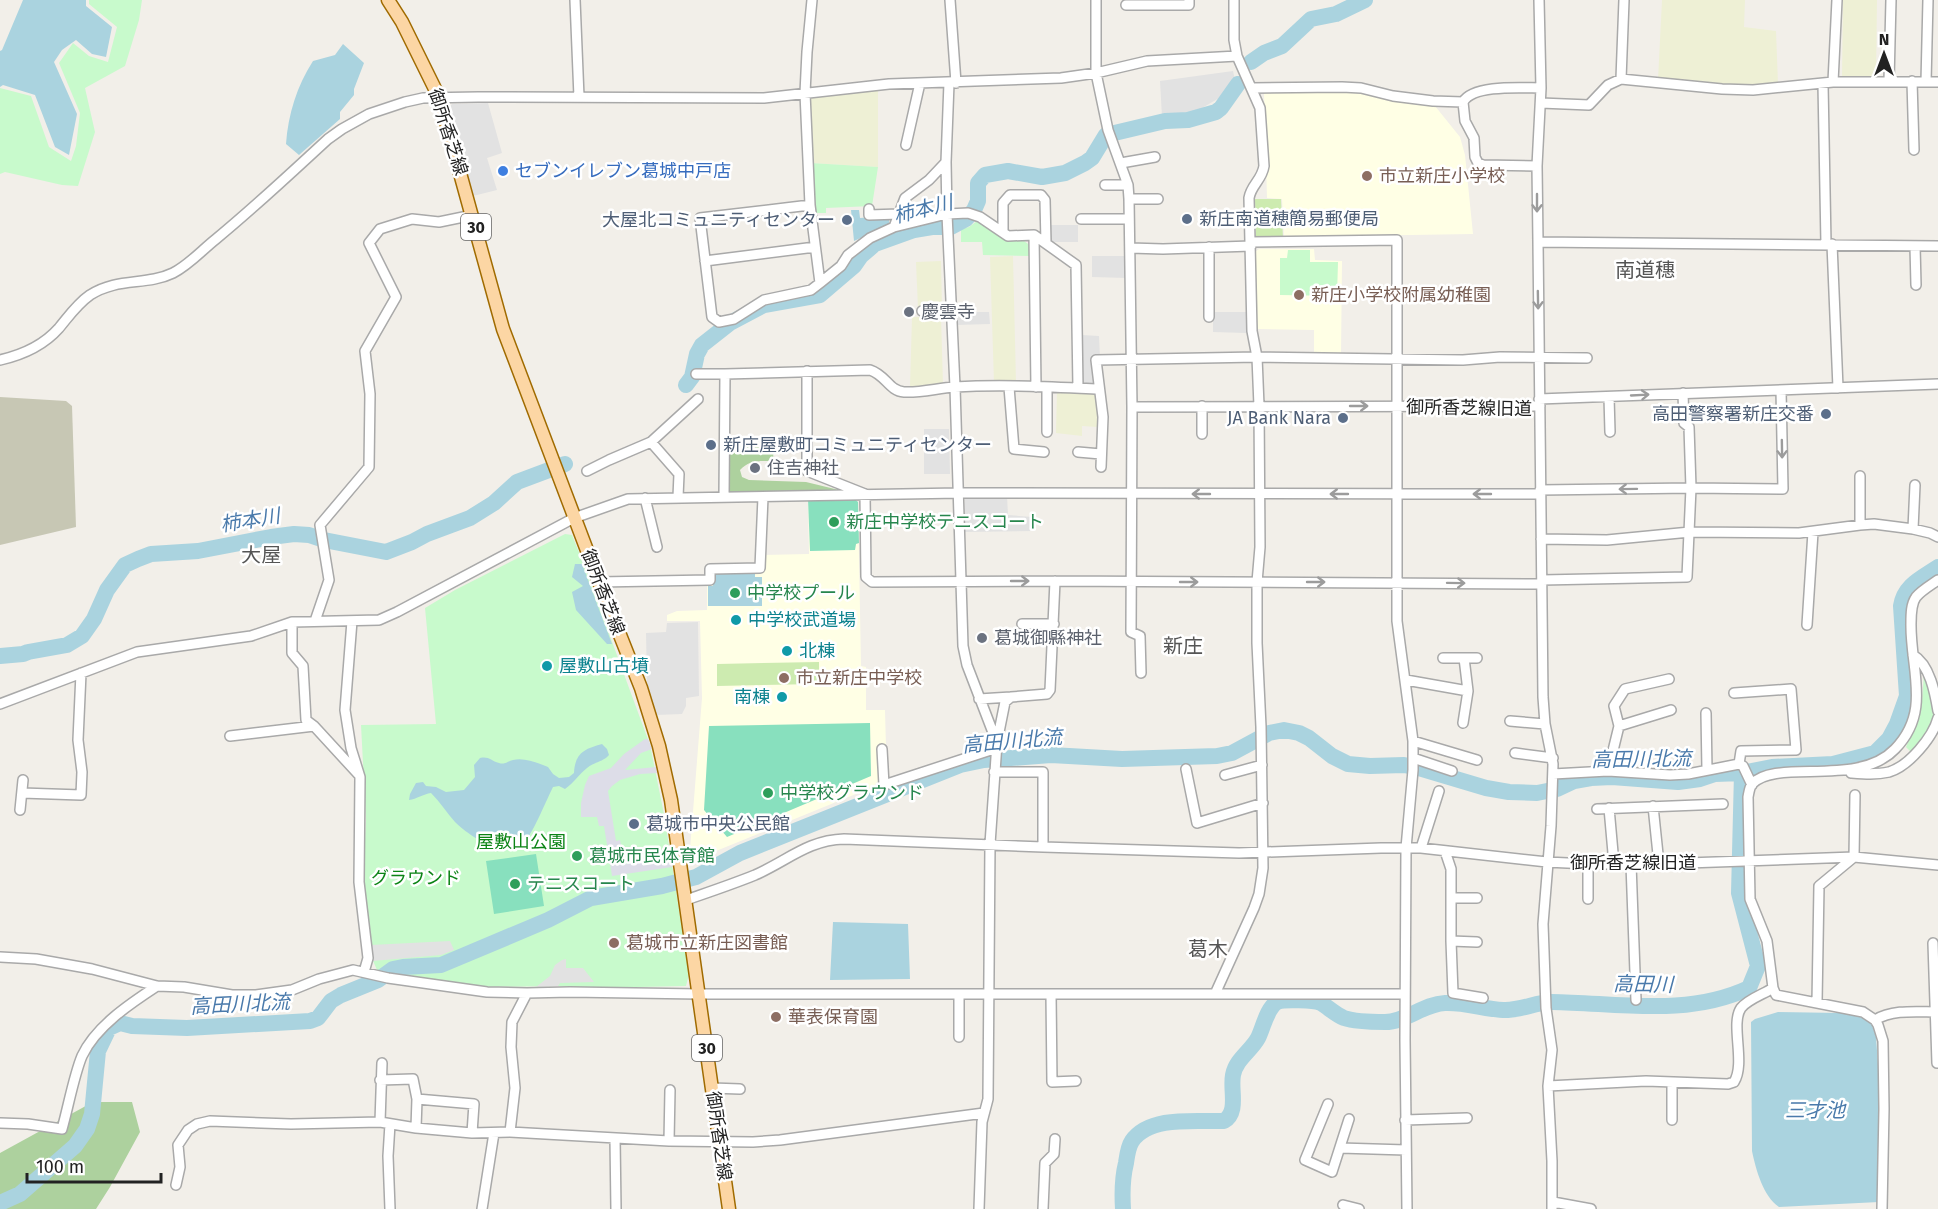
<svg xmlns="http://www.w3.org/2000/svg" width="1938" height="1209" font-family="'Fira Sans','Noto Sans JP',sans-serif">
<style>
.education{fill:#ffffe5}
.construction{fill:#c7c7b4}
.farmland{fill:#eef0d5}
.grass{fill:#cdebb0}
.forest{fill:#add19e}
.park{fill:#c8facc}
.pitch{fill:#88e0be}
.parking{fill:#e2e2e2}
.plaza{fill:#dddde8}
.water{fill:#aad3df}
.lines{fill:none;stroke-linecap:round;stroke-linejoin:round}
.river{stroke:#aad3df;stroke-width:16}
.minor-casing{stroke:#a9a9a9;stroke-width:12}
.major-casing{stroke:#a06b00;stroke-width:15}
.minor{stroke:#fff;stroke-width:9}
.major{stroke:#fcd6a4;stroke-width:12}
.oneway{stroke:#9c9c9c}
.shop-dot{fill:#3f7fe0;stroke:#fff;stroke-width:2}
.education-dot{fill:#8d6e63;stroke:#fff;stroke-width:2}
.service-dot{fill:#5c6f8a;stroke:#fff;stroke-width:2}
.worship-dot{fill:#6b7280;stroke:#fff;stroke-width:2}
.leisure-dot{fill:#2e9e5b;stroke:#fff;stroke-width:2}
.culture-dot{fill:#0f9aa8;stroke:#fff;stroke-width:2}
.labels{text-anchor:middle;dominant-baseline:central;stroke-width:5;stroke-linejoin:round;paint-order:stroke}
.shield{fill:#fff;stroke:#646464;stroke-width:1.5}
.shield-label{font-size:16px;font-weight:bold;fill:#222}
.street-label{font-size:18px;fill:#222;stroke:#fff}
.shop-label{font-size:18px;fill:#366cbe;stroke:#fff;text-anchor:start}
.education-label{font-size:18px;fill:#785e54;stroke:#fff;text-anchor:start}
.service-label{font-size:18px;fill:#4e5e75;stroke:#fff;text-anchor:start}
.worship-label{font-size:18px;fill:#5b616d;stroke:#fff;text-anchor:start}
.leisure-label{font-size:18px;fill:#27864d;stroke:#fff;text-anchor:start}
.culture-label{font-size:18px;fill:#0d838f;stroke:#fff;text-anchor:start}
.park-label{font-size:18px;fill:#0c8416;stroke:#fff}
.water-label{font-size:20px;font-style:italic;fill:#4a7aab;stroke:#fff}
.neighbourhood-label{font-size:20px;fill:#555;stroke:#fff}
</style>
<rect width="100%" height="100%" fill="#f2efe9"/>
<path class="education" d="M1352,92L1381,98L1389,101L1435,106L1460,137L1465,155L1473,234L1284,237L1282,199L1267,198L1264,93Z
M1259,249H1314L1315,260L1342,261L1341,356H1314V330L1256,329L1255,252Z
M808,499L858,502L861,666L866,667V710H885L886,748L878,749V781L873,787L689,862L702,698L700,621H667V615L677,611L707,610V583L755,570L762,555L809,554Z"/>
<path class="construction" d="M0,397L66,401L72,406L76,527L0,545Z"/>
<path class="farmland" d="M1662,0H1745L1744,27L1776,31L1778,84H1709L1658,80Z
M1843,0H1877L1876,77H1842Z
M878,90V167L810,163L808,98Z
M1013,256L1016,383H994L990,257Z
M941,261L942,309H918L916,262Z
M912,317H941L943,384L910,387Z
M1057,390L1096,392L1098,427L1082,426V436L1056,433Z"/>
<path class="grass" d="M1255,199H1281L1283,238L1256,237Z
M819,662V684L717,686V664Z"/>
<path class="forest" d="M720,439H774L773,461C760,461 749,460 740,470L742,477L749,480L806,482L839,490V493L720,495Z
M93,1102H132L140,1132L110,1187L96,1209H0V1153Z"/>
<path class="park" d="M89,0H142L139,20L125,66L85,88L95,132L78,186L62,185L5,172L0,174V88L31,96L49,147L71,161L76,146L80,113L59,63L73,43L89,56L108,62L117,27L89,4Z
M810,163L878,167L872,206L826,208V213H813Z
M977,221L1007,241H1024L1031,246L1030,256L983,255L982,242H961V229L969,227Z
M1288,250H1310V262H1338L1337,296L1280,295V258H1287Z
M565,534L572,535L582,560L650,745L664,814L689,974L686,986L592,988L558,986L480,987L375,975L377,970L371,956L363,879L366,820L361,725L436,724L425,608L455,590Z
M1924,673L1935,712L1931,727L1912,753L1906,747L1919,718L1922,701Z"/>
<path class="pitch" d="M853,498L858,502L859,543L856,544L855,550L810,551L808,499Z
M870,723L871,776L727,837L704,810L709,726Z
M536,854L544,906L494,914L486,861Z"/>
<path class="parking" d="M1233,71L1235,80L1226,94L1190,115L1162,117L1160,81Z
M488,103L502,153L487,158L497,190L469,197L447,109L452,104Z
M1048,225H1078V242H1052L1048,238Z
M1092,256H1126L1127,278L1092,277Z
M956,312H989L990,324L956,325Z
M1213,312H1246V333L1213,332Z
M1082,335L1099,336L1100,358L1096,384H1085L1081,380Z
M924,429H949L950,474H924Z
M1007,496L1008,515L1032,517V531L964,532L965,497Z
M698,622L699,696L686,698V706L682,714L656,715L647,682L646,633L666,632L667,623Z
M450,941L454,950L441,955L373,961L372,956L371,945Z
M566,959V968H583L594,982L560,983L558,986L536,987L550,976L555,965L562,960Z"/>
<path class="plaza" d="M645,739H648L652,749L641,753L625,770L656,767L657,773L640,774L620,780L612,786L608,791L616,841L620,840L625,864L670,857L672,867L612,876L604,826H599L597,817H581V803L585,785L589,776L611,768L624,754Z"/>
<path class="water" d="M23,0H86V6L112,27L106,57L92,54L76,40L62,50L54,62L77,114L69,155L55,147L35,95L3,85L0,87V51L2,50Z
M343,44L364,63L354,89V95L340,112V119L299,155L286,144C288,114 297,86 313,61L335,55Z
M851,210H859L860,218L889,216V225L854,241Z
M575,564H582L612,644H607L576,610L572,592L583,586L572,577Z
M713,570H755V577H762V606H708V586H713Z
M602,744L607,749L609,755C603,762 594,762 587,768C579,774 574,783 565,789L559,786L553,787C547,799 534,830 528,837C506,861 473,839 455,822C447,813 440,802 431,793C423,794 417,799 409,800L410,794L416,783L423,782L426,786L436,787L446,792L464,790L475,777L474,765L480,758C489,756 491,761 499,763C505,765 508,761 513,760C524,757 538,763 548,767L553,774L559,778L569,777L574,773C575,753 584,749 602,744Z
M833,922L908,924L910,979L830,980Z
M1778,1012L1841,1013L1864,1018L1872,1025L1876,1037L1880,1092L1879,1202L1779,1207C1763,1196 1756,1170 1752,1151L1751,1022L1755,1019Z"/>
<g class="lines">
<path class="river" d="M1251,62L1264,53L1282,46L1311,19L1336,14L1365,0
M686,385L692,377L697,354L702,345L730,323L764,305L820,295L854,266L861,256L875,244L914,230L932,227H951L966,219L974,210L978,201V183L985,175L1008,171L1042,177L1065,173L1085,163L1092,158L1106,135L1165,121L1188,120L1216,112L1221,108L1238,84
M0,656L23,654L28,652L67,645L82,636L94,619L107,590L125,565L138,559L151,554L198,551L271,537L294,534L309,535L324,540L386,552L412,542L427,534L470,518L494,503L517,482L565,464
M0,1203L20,1194L75,1146L87,1129L92,1114L98,1051L109,1028L120,1023L132,1026L187,1028L310,1021L318,1018L331,1001L341,995L378,980L393,969L403,967L441,965L548,920L591,898L662,886L696,877L740,853L960,765L984,760L1051,755L1122,759L1217,756L1232,753L1269,733L1284,730L1299,733L1309,738L1332,756L1348,764L1370,766L1404,765L1419,768L1486,788L1509,792L1537,793L1557,789L1574,781L1591,778L1612,777L1678,782L1700,779L1715,774L1742,773L1772,767L1833,764L1875,753L1889,739L1897,724L1907,696L1901,606C1904,585 1922,578 1938,567
M1123,1209C1122,1193 1122,1179 1126,1163C1127,1156 1128,1147 1132,1141C1150,1115 1197,1122 1224,1121C1239,1112 1230,1090 1233,1075C1236,1059 1251,1051 1258,1038C1263,1028 1267,1008 1277,1002C1283,999 1315,1000 1321,1003C1329,1008 1336,1015 1344,1018C1356,1022 1372,1022 1385,1022C1406,1022 1423,1004 1445,1003C1464,1002 1484,1009 1503,1010C1520,1011 1536,1002 1552,1002C1619,1003 1687,1017 1749,988L1758,966L1739,893L1742,773"/>
<defs>
<path id="minor" d="M575,0L579,97
M812,0L807,52L805,93L810,205L820,283L841,266L848,255L870,238L894,227L947,214L968,213L980,217L1008,236L1034,235L1076,265L1078,388
M950,0L956,83
M1096,0V73L1108,130L1128,185L1129,199L1132,407L1131,632L1140,636L1141,673
M1539,0L1541,88L1537,166L1538,242L1543,697L1545,724L1553,764L1551,826L1543,924L1546,1008L1552,1050L1548,1086L1552,1161V1209
M1126,5H1189V0
M1621,79L1624,0
M1889,81L1891,0
M1912,81L1914,150
M1833,82L1837,0
M1926,82L1928,0
M949,83L946,162L947,214L955,387L963,646L967,665L997,743L990,844L988,1099L982,1122L979,1209
M1823,84L1826,244
M1252,88L1342,87L1361,88L1393,96L1433,101L1463,102L1465,121L1474,138L1475,157L1478,163L1483,165L1537,166
M1463,102C1473,84 1523,88 1541,88
M1541,103L1589,105L1608,85L1621,79L1722,89L1753,90L1833,82H1938
M906,145L920,83
M1121,163L1155,157
M1105,185H1128
M1129,199H1158
M810,205L700,218L712,317L719,322L734,319L764,300L811,290L820,283
M869,209V215L899,214
M1081,219H1129
M894,227L905,198L929,180L946,162
M1003,232V203L1010,195H1041L1045,200L1046,243
M1034,235L1036,387
M1251,242L1397,240V621L1413,741V770L1406,848L1405,1040L1407,1209
M1538,242L1938,246
M1832,244L1838,388
M1915,246L1916,285
M1209,247V317
M1130,248L1163,249L1251,246
M705,261L815,247
M922,311H951
M0,360C22,355 44,345 59,328C69,316 77,304 90,295C118,277 146,286 173,273C189,265 202,250 216,239C255,207 291,173 328,139L342,129L369,114L405,102L423,98L478,97L764,98L889,84L1061,78L1096,73L1147,61L1237,56
M807,371V471L865,494L866,577L872,582L1055,581L1542,584
M696,374H725
M1009,387L1014,449L1044,452
M1047,387V432
M1609,397L1610,432
M1539,399L1938,384
M1202,406V434
M1132,407L1540,406
M651,442L679,474L678,497
M1078,452L1101,454
M1101,467L1103,417L1096,360L1257,357L1463,360L1500,357L1587,358
M587,471L609,460L651,442L698,399
M1540,490L1691,488L1783,489L1781,390
M724,497L725,374L870,370C886,375 889,391 904,392C921,393 938,388 955,387C1003,384 1052,387 1099,389
M645,498L657,547
M1860,525V476
M1913,529L1915,485
M1541,539L1607,540L1690,532L1799,533L1860,525L1874,524L1913,529L1930,533L1938,537
M1542,580L1687,577L1691,488L1689,427L1684,423L1683,393
M599,582L710,580V569L760,568L763,497
M315,621L329,580L320,525L369,467L370,394L365,351L396,297L369,243L380,229L412,219L439,222L473,215
M352,621L345,710L351,748L360,777L359,882L368,958L364,972
M292,622V653L303,666L306,720L314,726L359,775
M1022,624H1054
M1807,625L1813,532
M1913,655C1930,665 1935,693 1938,711
M1443,658H1464L1468,691
M1464,658H1477
M1406,680L1468,691L1463,723
M1734,693L1791,689L1796,750L1741,751L1739,764
M979,699L1011,697
M0,704L137,652L251,636L292,622L379,620L397,612L574,518L628,499L959,493L1540,494
M1706,713L1707,770
M1510,721L1545,724
M1619,726L1671,710
M230,736L314,726
M1413,741L1477,760
M997,742L1005,702L1011,697L1047,694L1050,690L1055,581
M882,749L884,785L997,748
M1515,753L1553,758
M1413,758L1452,771
M1186,769L1197,823L1263,803
M1608,771L1619,726L1614,706L1625,689L1669,679
M994,772H1043V847
M1851,773C1864,774 1876,775 1889,772C1909,766 1933,737 1938,718
M1553,774L1608,771L1670,775L1688,774L1739,764L1743,766L1752,785
M1225,775L1262,765
M22,793L81,795L82,772L78,740L81,673
M1653,806L1659,864
M1609,808L1614,864
M1597,809L1723,804
M20,810L23,780
M1421,848L1439,791
M1445,851L1451,869V941L1453,993L1483,998
M1588,864V899
M1631,864L1636,1000
M1451,898H1477
M686,900C709,892 733,884 755,875C787,861 808,840 844,839L1043,847L1239,853L1381,848H1421L1547,862L1588,864H1659L1854,857L1938,865
M1451,941L1477,942
M1933,943L1937,1063
M0,957L36,959L92,969L157,986L184,987L232,995H256L292,990L319,979L353,970L388,978L487,992L527,993L570,992L699,994H1405
M1051,994L1052,1082L1076,1081
M1215,994L1254,908L1259,894L1263,868L1261,727L1257,643V582L1260,547L1259,406L1257,357L1252,331L1249,198C1251,185 1262,180 1264,166L1260,108L1237,56L1234,40V0
M1817,1002L1819,886L1854,857L1855,795
M1875,1020C1893,1009 1917,1012 1938,1012
M959,1037V994
M380,1080L413,1079L417,1099L416,1128
M1672,1082V1120
M1548,1086L1646,1081L1728,1084L1734,1082C1746,1063 1730,1024 1741,1008C1748,999 1764,994 1773,988
M712,1088L740,1089
M417,1099L474,1104L472,1133
M1328,1104L1305,1160L1332,1172L1349,1119
M1405,1120L1467,1118
M380,1122L382,1063
M0,1123L28,1124L62,1129C68,1108 74,1075 82,1056C96,1026 131,1003 157,986
M390,1124L388,1156L390,1209
M510,1132L515,1088L511,1047L512,1022L527,993
M615,1138L616,1209
M669,1141L670,1090
M1340,1148L1406,1150
M176,1185L180,1167L178,1145L188,1130L197,1124L210,1121L291,1124L380,1122L416,1128L472,1133L510,1132L669,1141L753,1142L780,1140L984,1113
M1553,1202L1591,1209
M1343,1205L1359,1209
M482,1209L494,1133
M1043,1209L1045,1163L1054,1154L1055,1139
M1882,1209L1884,1109L1883,1041L1878,1025L1875,1020L1863,1012L1776,995L1773,988L1767,941L1750,899L1748,797C1749,793 1749,788 1752,784C1776,758 1858,788 1895,749C1932,711 1910,669 1911,623C1911,614 1911,604 1916,597C1922,590 1931,585 1938,580"/>
<path id="major" d="M388,0L402,22L439,97L503,329L599,582L641,688L659,746L671,800L729,1209"/>
</defs>
<use href="#minor" class="minor-casing"/>
<use href="#major" class="major-casing"/>
<use href="#minor" class="minor"/>
<use href="#major" class="major"/>
</g>
<defs><path id="oneway-shaft" d="M-6 0H5M1.5-3L5.5 0L1.5 3" fill="none" stroke-width="1.6" stroke-linecap="round" stroke-linejoin="round" transform="scale(1.5)"/></defs>
<g class="oneway">
<use href="#oneway-shaft" transform="translate(1537 203) rotate(90)"/>
<use href="#oneway-shaft" transform="translate(1538 300) rotate(89)"/>
<use href="#oneway-shaft" transform="translate(1640 395) rotate(-3)"/>
<use href="#oneway-shaft" transform="translate(1359 406)"/>
<use href="#oneway-shaft" transform="translate(1782 449) rotate(89)"/>
<use href="#oneway-shaft" transform="translate(1628 489) rotate(179)"/>
<use href="#oneway-shaft" transform="translate(1201 494) rotate(180)"/>
<use href="#oneway-shaft" transform="translate(1339 494) rotate(-180)"/>
<use href="#oneway-shaft" transform="translate(1482 494) rotate(180)"/>
<use href="#oneway-shaft" transform="translate(1020 581)"/>
<use href="#oneway-shaft" transform="translate(1189 582)"/>
<use href="#oneway-shaft" transform="translate(1316 582)"/>
<use href="#oneway-shaft" transform="translate(1456 583) rotate(1)"/>
</g>
<circle class="shop-dot" cx="503" cy="171" r="6"/>
<g class="education-dot">
<circle cx="1367" cy="176" r="6"/>
<circle cx="1299" cy="295" r="6"/>
<circle cx="784" cy="678" r="6"/>
<circle cx="614" cy="943" r="6"/>
<circle cx="776" cy="1017" r="6"/>
</g>
<g class="service-dot">
<circle cx="1187" cy="219" r="6"/>
<circle cx="847" cy="220" r="6"/>
<circle cx="1826" cy="414" r="6"/>
<circle cx="1343" cy="418" r="6"/>
<circle cx="711" cy="445" r="6"/>
<circle cx="634" cy="824" r="6"/>
</g>
<g class="worship-dot">
<circle cx="909" cy="312" r="6"/>
<circle cx="755" cy="468" r="6"/>
<circle cx="982" cy="638" r="6"/>
</g>
<g class="leisure-dot">
<circle cx="834" cy="522" r="6"/>
<circle cx="735" cy="593" r="6"/>
<circle cx="768" cy="793" r="6"/>
<circle cx="577" cy="856" r="6"/>
<circle cx="515" cy="884" r="6"/>
</g>
<g class="culture-dot">
<circle cx="736" cy="620" r="6"/>
<circle cx="787" cy="651" r="6"/>
<circle cx="547" cy="666" r="6"/>
<circle cx="782" cy="697" r="6"/>
</g>
<g class="labels">
<g class="shield">
<rect x="461" y="214" width="30" height="26" rx="4.5"/>
<rect x="692" y="1035" width="30" height="26" rx="4.5"/>
</g>
<g class="shield-label">
<text x="476" y="227">30</text>
<text x="707" y="1048">30</text>
</g>
<g class="street-label">
<text transform="translate(448 132) rotate(72)">御所香芝線</text>
<text transform="translate(1469 408) rotate(1)">御所香芝線旧道</text>
<text transform="translate(603 592) rotate(69)">御所香芝線</text>
<text x="1633" y="863">御所香芝線旧道</text>
<text transform="translate(719 1136) rotate(82)">御所香芝線</text>
</g>
<g class="shop-label">
<text x="515" y="171">セブンイレブン葛城中戸店</text>
</g>
<g class="education-label">
<text x="1379" y="176">市立新庄小学校</text>
<text x="1311" y="295">新庄小学校附属幼稚園</text>
<text x="796" y="678">市立新庄中学校</text>
<text x="626" y="943">葛城市立新庄図書館</text>
<text x="788" y="1017">華表保育園</text>
</g>
<g class="service-label">
<text x="1199" y="219">新庄南道穂簡易郵便局</text>
<text x="835" y="220" text-anchor="end">大屋北コミュニティセンター</text>
<text x="1814" y="414" text-anchor="end">高田警察署新庄交番</text>
<text x="1331" y="418" text-anchor="end">JA Bank Nara</text>
<text x="723" y="445">新庄屋敷町コミュニティセンター</text>
<text x="646" y="824">葛城市中央公民館</text>
</g>
<g class="worship-label">
<text x="921" y="312">慶雲寺</text>
<text x="767" y="468">住吉神社</text>
<text x="994" y="638">葛城御縣神社</text>
</g>
<g class="leisure-label">
<text x="846" y="522">新庄中学校テニスコート</text>
<text x="747" y="593">中学校プール</text>
<text x="780" y="793">中学校グラウンド</text>
<text x="589" y="856">葛城市民体育館</text>
<text x="527" y="884">テニスコート</text>
</g>
<g class="culture-label">
<text x="748" y="620">中学校武道場</text>
<text x="799" y="651">北棟</text>
<text x="559" y="666">屋敷山古墳</text>
<text x="770" y="697" text-anchor="end">南棟</text>
</g>
<g class="park-label">
<text x="521" y="842">屋敷山公園</text>
<text x="416" y="878">グラウンド</text>
</g>
<g class="water-label">
<text transform="translate(923 209) rotate(-14)">柿本川</text>
<text transform="translate(250 520) rotate(-9)">柿本川</text>
<text transform="translate(1012 741) rotate(-5)">高田川北流</text>
<text transform="translate(1641 759) rotate(-1)">高田川北流</text>
<text transform="translate(1643 984) rotate(1)">高田川</text>
<text transform="translate(240 1004) rotate(-3)">高田川北流</text>
<text x="1815" y="1110">三才池</text>
</g>
<g class="neighbourhood-label">
<text x="1645" y="270">南道穗</text>
<text x="261" y="555">大屋</text>
<text x="1183" y="646">新庄</text>
<text x="1208" y="949">葛木</text>
</g>
</g>
<g transform="translate(1884 54)" stroke="#ffffff" stroke-width="4.5" paint-order="stroke">
<path d="M0-4.5L10 22L0 15L-10 22Z" fill="#222222"/>
<text y="-9" font-size="16" font-weight="bold" text-anchor="middle" fill="#222222">N</text>
</g>
<path d="M27 1173v9h134v-9" fill="none" stroke="#222222" stroke-width="3"/>
<text x="36" y="1173" font-size="18" fill="#222222" stroke="#ffffff" stroke-width="4.5" paint-order="stroke">100 m</text>
</svg>
